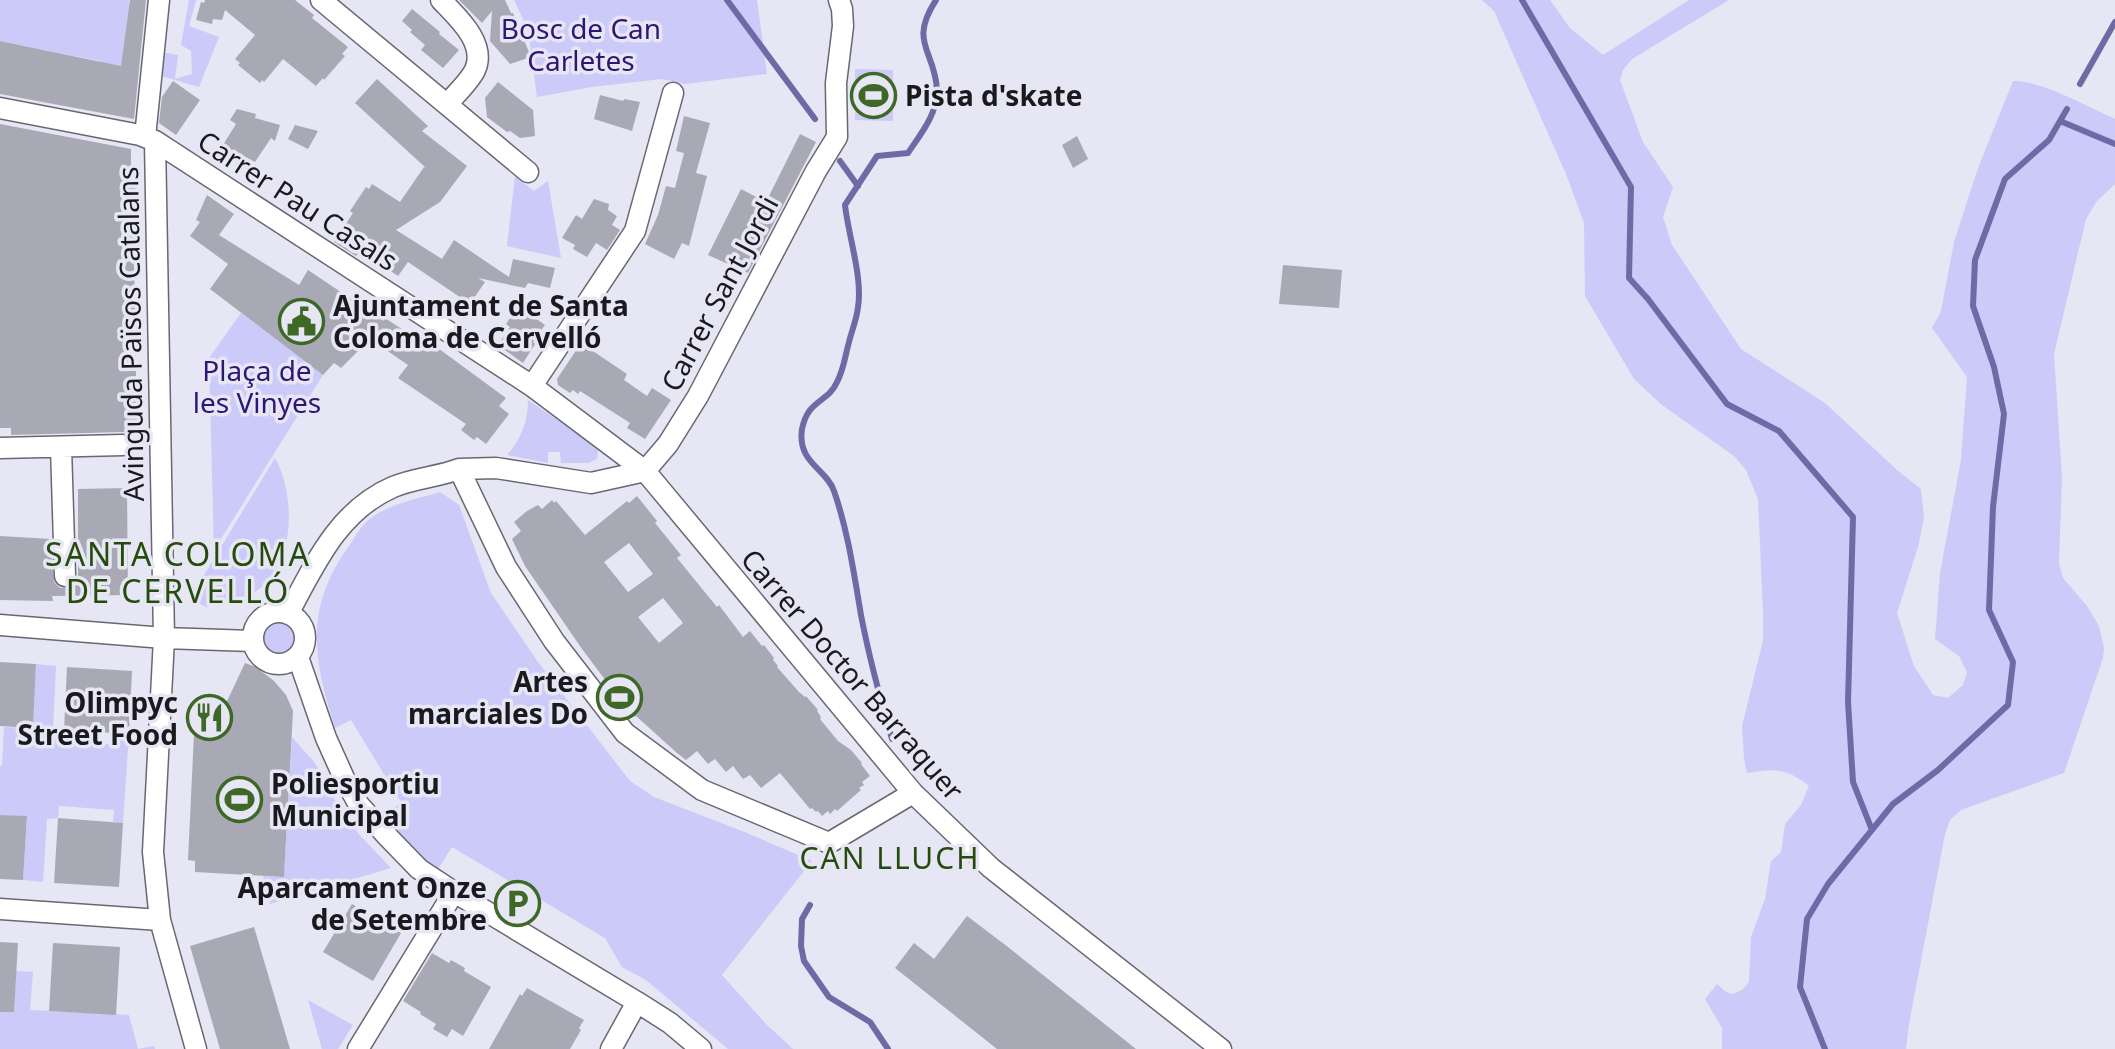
<svg xmlns="http://www.w3.org/2000/svg" width="2115" height="1049" font-family="'Noto Sans',sans-serif">
<style>
.green{fill:#cbcaf9}
.lines{fill:none;stroke-linecap:round;stroke-linejoin:round}
.stream{stroke:#6e6aa5;stroke-width:6}
.building{fill:#a9a9b6;fill-rule:evenodd}
.street-casing{stroke:#686873;stroke-width:23}
.street{stroke:#fff;stroke-width:20}
.labels{text-anchor:middle;dominant-baseline:central;stroke-width:7;stroke-linejoin:round;paint-order:stroke}
.park-label{font-size:28px;fill:#2f1675;stroke:#e6e6f4}
.poi-label{font-size:28px;font-weight:bold;fill:#19191e;stroke:#e6e6f4;text-anchor:start}
.street-label{font-size:28px;fill:#19191e;stroke:#e6e6f4}
.neighbourhood-label{font-size:30px;letter-spacing:2px;fill:#264c0d;stroke:#e6e6f4}
.quarter-label{font-size:32px;letter-spacing:2px;fill:#264c0d;stroke:#e6e6f4}
</style>
<rect width="100%" height="100%" fill="#e6e6f4"/>
<path class="green" d="M0,0H129L130,13L118,89L100,61L0,41Z
M189,0H196L189,26L219,37L199,87L158,75L161,52L178,55L175,79L192,74L191,51L181,45Z
M514,0H757L767,74L685,84L662,79L592,87L537,97L528,30Z
M1482,0H1550L1570,28L1603,55L1689,0H1729L1632,59L1623,70L1620,80L1643,142L1673,187L1663,217L1672,245L1741,349L1825,403L1897,470L1921,489L1924,518L1918,547L1897,613L1914,666L1933,695L1948,698L1963,685L1967,672L1959,656L1935,639L1940,573L1961,460L1967,377L1932,328L1941,311L1954,242L1978,168L2013,81C2040,80 2090,108 2115,119V184L2097,201L2086,219L2054,354L2062,477L2059,563L2063,578L2087,606L2099,626L2104,648L2103,658L2064,773L1961,810L1950,820L1945,834L1909,1024L1906,1049H1722V1028L1705,999L1717,984L1726,992L1733,994L1742,990L1749,982L1751,937L1765,899L1771,861L1781,852L1785,824L1801,805L1809,786C1786,768 1776,768 1747,773L1744,758L1742,726L1763,641V612L1758,499L1746,470L1734,456L1662,405L1634,379L1585,296L1584,223L1566,174L1494,11Z
M855,69L893,70V121L855,120Z
M515,176L534,191L548,181L561,258L507,246Z
M241,313L323,375L214,550L209,358Z
M528,400L595,445L598,451L597,459L588,463H561L560,452H548V463L507,455C521,440 528,421 528,400Z
M275,458C296,495 296,567 255,592C241,600 222,603 206,607L190,598Z
M440,492L459,505L491,593L538,662L630,781L654,797L747,833L812,861L722,975L766,1024L793,1049H728L646,980L622,967L605,938L452,847L438,869L425,860L384,818L401,802L351,720L335,728C313,659 304,608 349,546C355,537 362,524 371,518C392,503 417,499 440,492Z
M264 638a16 16 0 1 1 32 0a16 16 0 1 1-32 0Z
M36,664L56,666L53,729L64,730V741L118,745L119,733L129,734L123,823L113,822L114,810L59,806L58,818L47,819L43,882L23,880L27,817L0,815V766L2,765L4,727L33,728Z
M292,737L315,763L336,802L358,833L391,868L270,904L263,876L284,877Z
M16,971L33,972L30,1010L129,1015L138,1049L154,1046L155,1049H0V1012H14Z
M308,1000L353,1025L338,1049H322Z"/>
<g class="lines">
<path class="stream" d="M727,0L815,119
M1522,0L1631,187L1629,278L1648,299L1727,404L1779,431L1853,517L1848,702L1853,782L1872,830
M2080,84L2115,22
M2060,121L2115,144
M840,161L858,186
M892,739C880,698 869,657 861,615C854,574 848,531 834,491C826,468 797,463 802,429C808,399 828,403 837,382C844,369 845,356 849,342C852,330 857,318 858,307C863,278 848,234 845,205L877,156L908,153C920,135 938,113 937,90C935,50 908,43 936,0
M810,905L802,919L801,946L804,961L829,997L870,1022L888,1049
M1825,1049L1800,987L1807,919L1828,884L1893,804L1938,770L2008,705L2013,662L1989,610L1993,507L2004,414L1994,367L1973,306L1975,260L2005,179L2049,140L2067,109"/>
</g>
<path class="building" d="M130,0H146L134,119L0,94V41L121,66Z
M205,0H295L314,15L312,18L348,47L342,54L345,56L324,80L323,78L316,86L283,59L264,82L262,80L260,83L238,65L240,63L235,59L255,35L225,10L222,20L213,19L212,24L196,20L201,2L204,3Z
M459,0H505L511,13H513L531,57L510,64L490,41L492,11L482,23Z
M412,9L440,32L439,34L459,50L443,68L421,50L425,45L410,32L412,30L402,21Z
M377,79L428,126L422,131L467,166L440,202L396,230L442,259L454,240L509,277L513,259L555,268L550,288L528,283L525,288L478,278L485,282L470,304L408,262L398,276L360,251L356,256L334,242L353,213L350,211L366,187L369,189L372,184L400,202L424,167L426,168L355,103Z
M173,81L200,100L176,135L159,123L162,97Z
M498,82L533,110L535,136L520,138L510,131L507,132L487,117L485,98Z
M600,95L623,101L624,99L640,102L632,131L594,119Z
M237,109L256,114L255,118L280,125L275,141L271,138L255,162L223,145L236,124L230,120Z
M684,116L710,123L696,173L707,176L689,246L682,243L674,259L645,244L658,215L666,186L675,188L684,153L676,151Z
M0,124L131,149V169H135L136,204H133L137,436L123,432L11,435V428H0Z
M295,125L318,131L308,149L288,139Z
M800,134L816,142L748,273L708,255L741,189L766,202Z
M1077,136L1088,159L1073,168L1062,145Z
M207,195L234,214L219,235L299,285L308,270L384,321L385,318L417,339L420,335L506,398L499,406L509,414L486,444L477,437L474,440L461,430L466,424L398,378L408,365L370,339L341,368L334,363L323,375L210,289L228,264L190,236L200,222L196,220Z
M594,199L609,204L608,210L617,216L612,225L620,230L607,250L596,243L587,257L573,249L575,245L562,238L576,215L582,219Z
M1283,265L1342,270L1339,308L1279,304Z
M518,306L545,325L533,342L535,344L523,363L498,345L510,327L506,324Z
M581,343L627,374L624,380L647,396L652,388L671,400L645,439L627,428L630,423L580,391L578,394L573,390L570,393L558,385L557,379Z
M127,488L128,595L52,596L53,601L0,600V536L51,539L54,582L60,588L71,587L76,583L78,576V489Z
M637,496L657,521L655,523L681,555L677,558L717,607L719,605L743,637L750,631L762,646L764,645L774,658L773,660L778,666L777,667L799,692L805,697L806,696L818,710L817,711L821,717L820,719L838,741L851,750L862,763L861,764L870,776L862,782L864,785L859,788L861,790L837,811L835,809L830,814L828,811L822,816L818,811L816,812L812,808L810,809L780,773L761,788L750,775L743,779L733,766L726,772L715,759L708,764L697,751L686,760L677,753L636,716L634,717L624,705L582,649L525,566L512,539L521,531L514,522L527,511L538,505L542,509L552,500L554,503L556,501L585,535L627,501L629,503ZM629,543L653,574L628,592L604,562ZM663,598L683,623L659,643L638,617Z
M0,662L36,664L33,728L0,726Z
M245,663L256,667L274,681L286,695L293,711L284,877L195,872V861L188,860L195,713L221,714Z
M67,667L132,671L129,734L64,730Z
M0,815L27,816L23,880L0,879Z
M58,818L123,823L119,887L54,883Z
M352,904L401,933L373,981L323,952Z
M967,916L1008,947L1136,1049H997L895,968L914,943L934,959Z
M254,927L290,1049H220L190,946Z
M0,942L18,943L14,1012H0Z
M53,943L120,947L116,1015L49,1011Z
M432,953L449,963L451,960L465,968L464,971L491,987L463,1036L452,1029L447,1037L433,1029L436,1024L420,1014L421,1012L403,1001Z
M527,988L584,1020L579,1028L581,1030L570,1049H489L520,994L522,996Z"/>
<g class="lines">
<defs>
<path id="street" d="M321,0L528,172
M441,0C457,17 487,43 475,70C469,82 456,94 447,104
M0,108L140,135L155,141L532,386L645,471L913,793L991,868L1221,1049
M145,137L159,0
M155,141L164,638L153,852L160,920L196,1049
M532,386L635,231L673,93
M61,447L65,576
M0,448L123,445
M645,471L591,483L496,468L459,469L506,567L554,641L625,733L702,790L829,843L913,793
M645,471L668,444L698,396L816,171L837,137L836,83L843,26L842,9L839,0
M253 638a26 26 0 1 1 52 0a26 26 0 1 1-52 0Z
M288,614C315,564 338,511 393,487C414,478 438,477 459,469
M0,625L164,638L252,641
M298,657L326,738L344,778L359,805L387,836L419,869L454,892L637,1002L670,1023L701,1049
M0,909L160,920
M358,1049L454,892
M611,1049L637,1002"/>
</defs>
<use href="#street" class="street-casing"/>
<use href="#street" class="street"/>
</g>
<defs>
<symbol id="stadium-ring" viewBox="-11 -11 22 22"><circle r="9.5" fill="#e6e6f4" stroke="#3d6826" stroke-width="1.5"/><path d="M0-5a6.5 5 0 1 0 0 10a6.5 5 0 1 0 0-10ZM-3.5-1.8h7v3.6h-7Z" fill="#3d6826"/></symbol>
<symbol id="civic-ring" viewBox="-11 -11 22 22"><circle r="9.5" fill="#e6e6f4" stroke="#3d6826" stroke-width="1.5"/><path d="M-.6-6.5H3V-4.5H.6V-3L4-1V1h2V6H-6V1h2V-1L-.6-3ZM-1.2 2.5V6h2.4V2.5Z" fill="#3d6826"/></symbol>
<symbol id="restaurant-ring" viewBox="-11 -11 22 22"><circle r="9.5" fill="#e6e6f4" stroke="#3d6826" stroke-width="1.5"/><path d="M-5-6h1v4h1v-4h1v4h1v-4h1v5L-1.5 .5V6h-2V.5L-5-1ZM5-6V6H3V1.5H1.5Q1.5-4 5-6Z" fill="#3d6826"/></symbol>
<symbol id="parking-ring" viewBox="-11 -11 22 22"><circle r="9.5" fill="#e6e6f4" stroke="#3d6826" stroke-width="1.5"/><path d="M-3.5-5.5H1a3.5 3.5 0 0 1 0 7H-1V5.5H-3.5ZM-1-3.4V-.6H.8a1.4 1.4 0 0 0 0-2.8Z" fill="#3d6826"/></symbol>
</defs>
<g fill-rule="evenodd">
<use href="#stadium-ring" x="848" y="70" width="51" height="51"/>
<use href="#civic-ring" x="276" y="296" width="51" height="51"/>
<use href="#stadium-ring" x="594" y="672" width="51" height="51"/>
<use href="#restaurant-ring" x="184" y="692" width="51" height="51"/>
<use href="#stadium-ring" x="214" y="774" width="51" height="51"/>
<use href="#parking-ring" x="492" y="878" width="51" height="51"/>
</g>
<g class="labels">
<g class="park-label">
<text x="581" y="28">Bosc de Can<tspan x="581" dy="32">Carletes</tspan></text>
<text x="257" y="370">Plaça de<tspan x="257" dy="32">les Vinyes</tspan></text>
</g>
<g class="poi-label">
<text x="905" y="95">Pista d'skate</text>
<text x="333" y="305">Ajuntament de Santa<tspan x="333" dy="32">Coloma de Cervelló</tspan></text>
<text x="588" y="681" text-anchor="end">Artes<tspan x="588" dy="32">marciales Do</tspan></text>
<text x="178" y="702" text-anchor="end">Olimpyc<tspan x="178" dy="32">Street Food</tspan></text>
<text x="271" y="783">Poliesportiu<tspan x="271" dy="32">Municipal</tspan></text>
<text x="487" y="887" text-anchor="end">Aparcament Onze<tspan x="487" dy="32">de Setembre</tspan></text>
</g>
<g class="street-label">
<text transform="translate(298 200) rotate(33)">Carrer Pau Casals</text>
<text transform="translate(719 293) rotate(-62)">Carrer Sant Jordi</text>
<text transform="translate(130 334) rotate(-91)">Avinguda Països Catalans</text>
<text transform="translate(853 674) rotate(49)">Carrer Doctor Barraquer</text>
</g>
<g class="neighbourhood-label">
<text x="890" y="857">CAN LLUCH</text>
</g>
<g class="quarter-label">
<text x="178" y="553">SANTA COLOMA<tspan x="178" dy="37">DE CERVELLÓ</tspan></text>
</g>
</g>
</svg>
